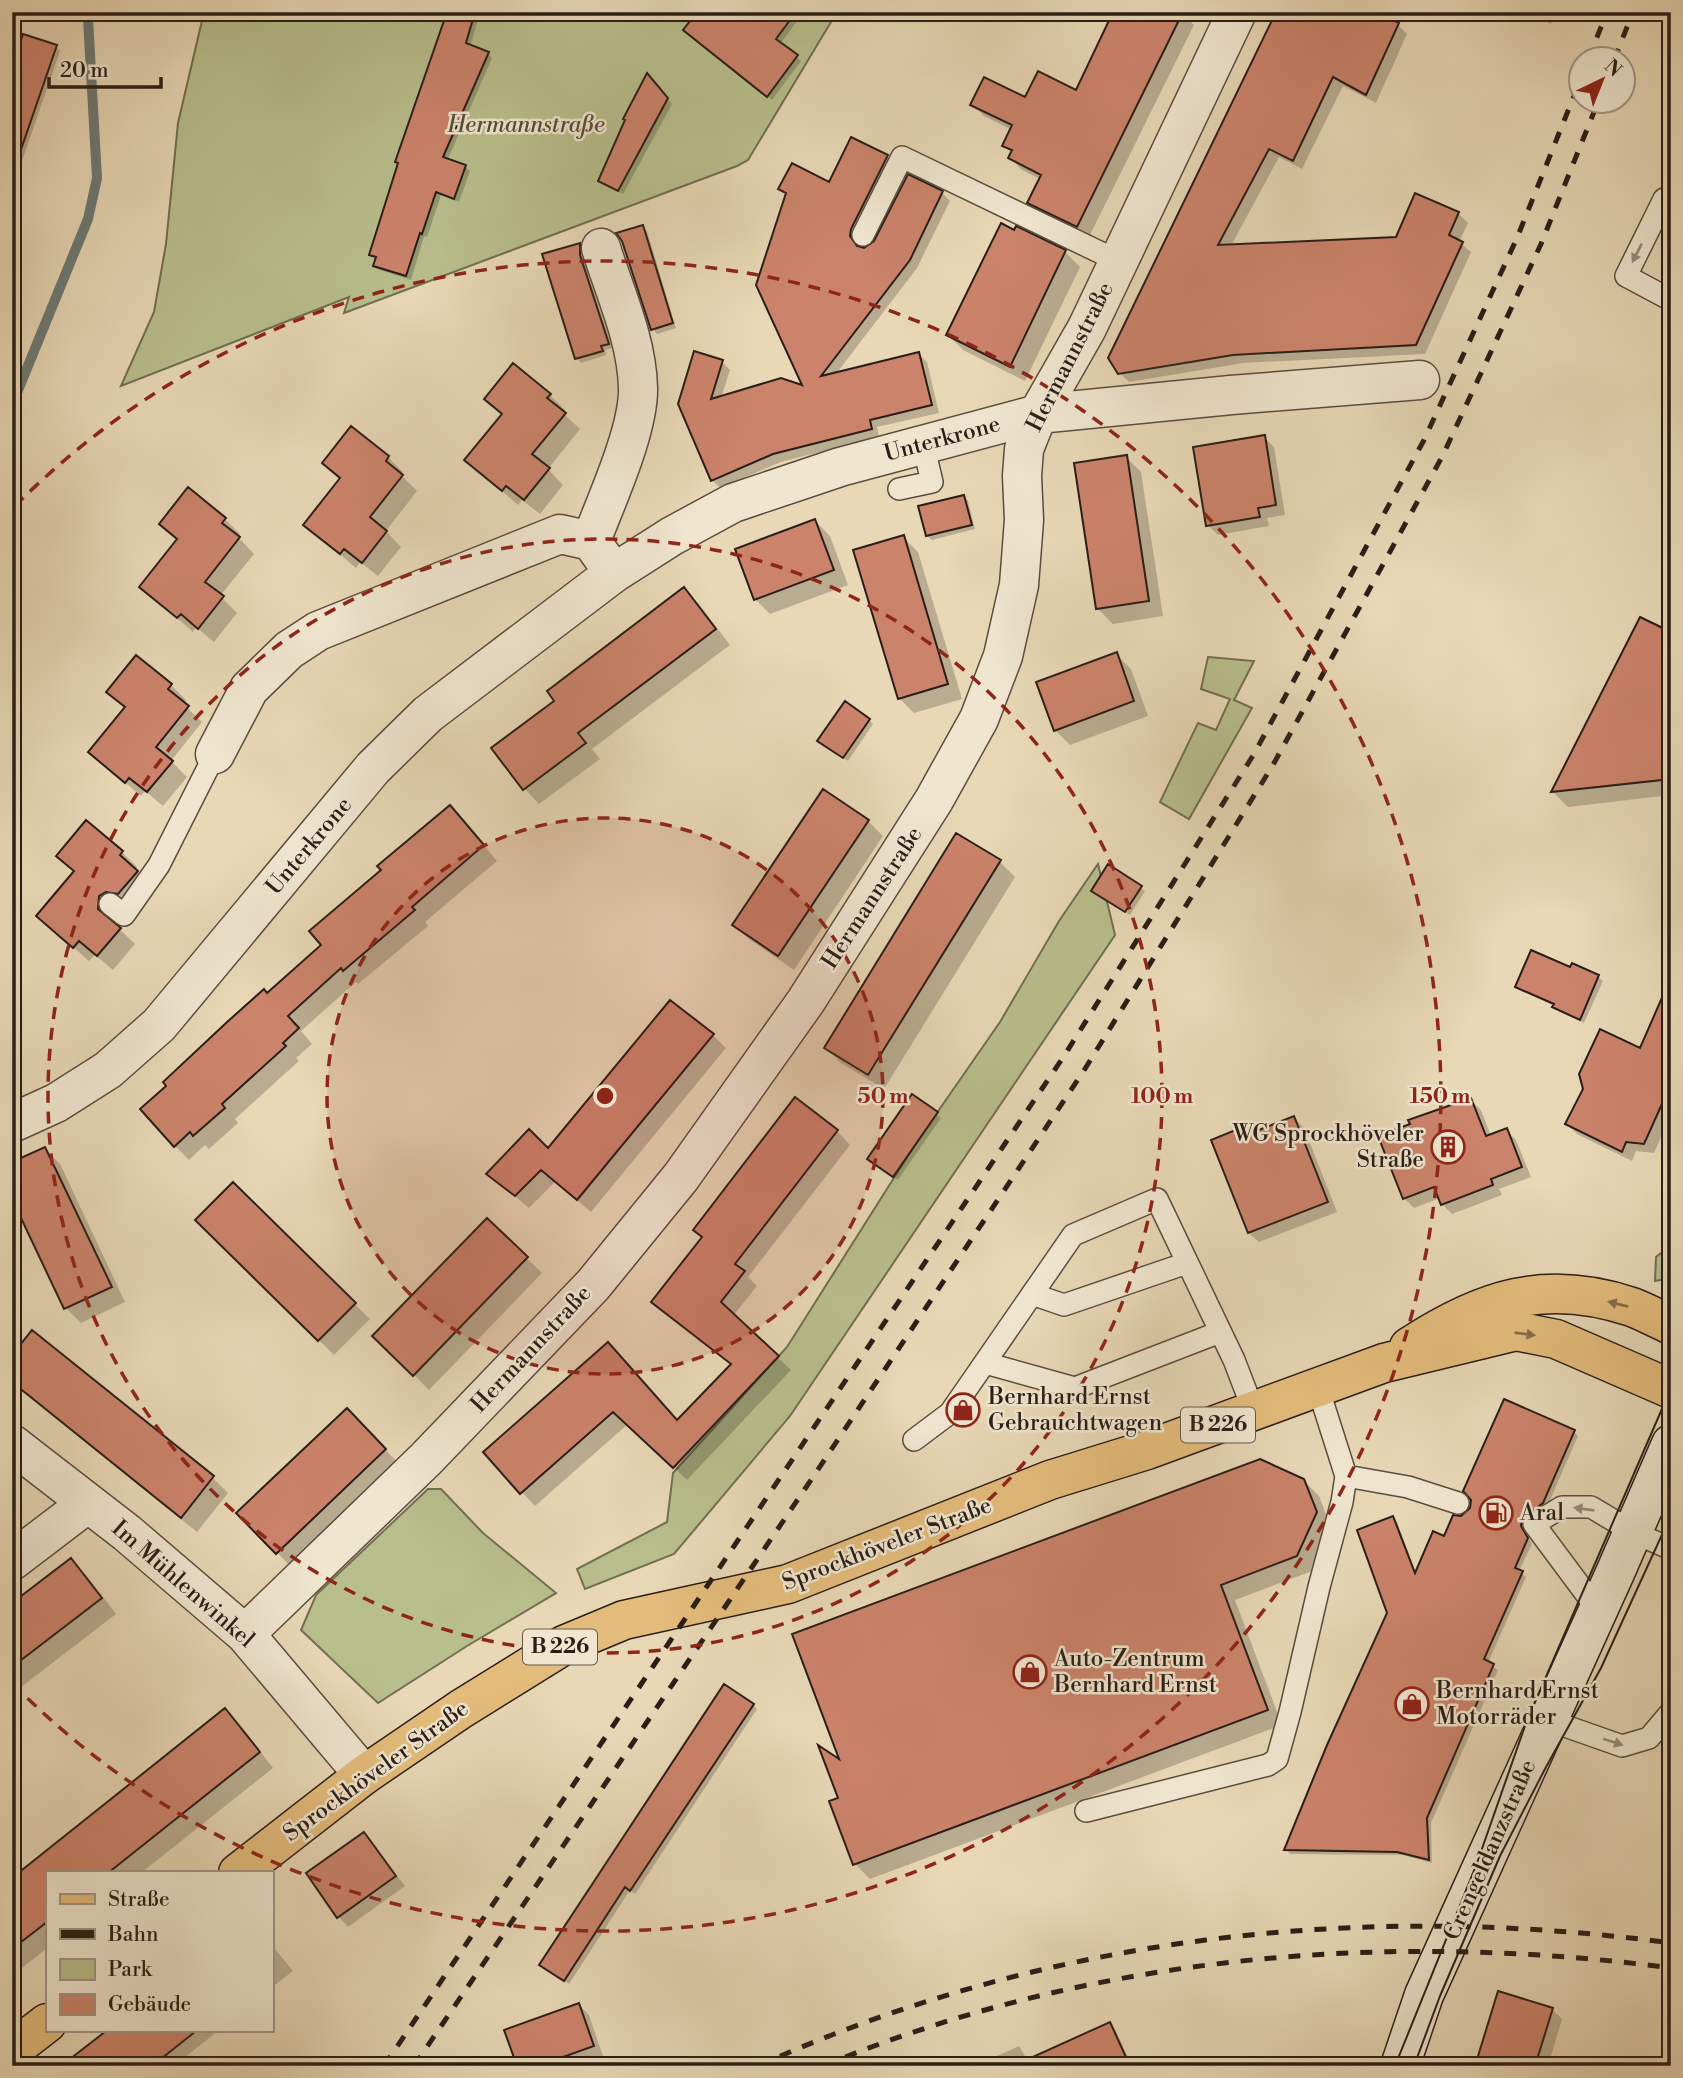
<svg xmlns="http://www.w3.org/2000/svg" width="1683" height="2078" font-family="'Libre Bodoni',serif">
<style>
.green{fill:#b8be8c;stroke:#716e52;stroke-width:2}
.shadow{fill:#0003}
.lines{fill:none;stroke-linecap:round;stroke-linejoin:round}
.stream{stroke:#6d7a76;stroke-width:10}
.building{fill:#cb836b;stroke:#2a1d17;stroke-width:2}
.lane-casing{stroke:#5a4c3f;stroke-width:24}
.street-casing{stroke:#5a4c3f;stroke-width:41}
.secondary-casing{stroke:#2a1d17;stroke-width:41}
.primary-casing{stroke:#2a1d17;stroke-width:41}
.lane{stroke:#f0e6d0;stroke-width:21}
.street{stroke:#f0e6d0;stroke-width:38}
.secondary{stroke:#f0e6d0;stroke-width:38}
.primary{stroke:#e4bc7b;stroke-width:38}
.tram{stroke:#2a1d17;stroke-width:2}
.rail{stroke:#2a1d17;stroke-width:5;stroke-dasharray:12 12;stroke-linecap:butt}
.oneway{fill:#978c7d}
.oneway2{fill:#876c49}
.ring{fill:none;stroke:#8f2418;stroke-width:3.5;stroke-dasharray:12 9}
.labels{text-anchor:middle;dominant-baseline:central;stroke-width:5;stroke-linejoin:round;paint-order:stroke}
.shield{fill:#f0e6d0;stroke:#65594e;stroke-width:2}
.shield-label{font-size:21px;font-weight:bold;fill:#2a1d17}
.park-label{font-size:23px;font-style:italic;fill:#554d3a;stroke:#f0e6d0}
.street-label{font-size:23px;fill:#2a1d17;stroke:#f0e6d0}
.poi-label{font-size:23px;fill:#2a1d17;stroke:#f0e6d0;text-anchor:start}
.centre{fill:#8f2418;stroke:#f0e6d0;stroke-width:3.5}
.ring-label{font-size:21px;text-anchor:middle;font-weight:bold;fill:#8f2418;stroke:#f0e6d0;stroke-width:5;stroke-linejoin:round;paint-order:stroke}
</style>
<rect width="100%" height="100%" fill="#e8d8b6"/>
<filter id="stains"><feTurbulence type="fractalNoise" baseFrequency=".00286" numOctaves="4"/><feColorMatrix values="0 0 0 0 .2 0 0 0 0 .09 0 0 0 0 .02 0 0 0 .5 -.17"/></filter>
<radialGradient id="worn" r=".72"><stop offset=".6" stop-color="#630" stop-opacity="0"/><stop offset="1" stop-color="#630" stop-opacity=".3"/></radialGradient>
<path class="green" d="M204,12H837L748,160L737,166L344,313L349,297L121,386L154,312L166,244L178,123Z
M1208,657L1254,661L1234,700L1252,708L1189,819L1160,802L1198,723L1216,730L1230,699L1201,689Z
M1098,864L1115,935L790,1416L674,1554L585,1589L577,1569L667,1522L673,1473L787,1347L916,1143L1000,1022L1059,921Z
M1671,1245V1278L1655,1281L1656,1257Z
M428,1489H441L483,1533L556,1593L467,1646L378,1703L301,1630L316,1595Z"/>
<path class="shadow" d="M447,12H480L470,47L488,54L492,58L447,161L465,167L470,171L459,202L441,195L427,237L424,236L411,280L380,270L375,265L384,262L371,254Z
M700,12H804L780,44L801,61L772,100L689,34Z
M1181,12L1194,25L1089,237L1041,214L1029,202L1040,179L1022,170L1010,158L1012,153L1004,145L1012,130L984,116L972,104L1077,92Z
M1277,12H1378L1377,14L1398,25L1407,34L1376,103L1343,86L1302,169L1279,157L1231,246L1397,239L1458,213L1468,223L1459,242L1471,252L1425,354L1243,363L1129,382L1119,372Z
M1523,12H1556L1551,24Z
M56,47L60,51L22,161L12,158Z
M647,76L672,104L623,194L600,181Z
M852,140L887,157L895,165L859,238V249L865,250L942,193L950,201L917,268L836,374L919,354L927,362L939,413L877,427L879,437L781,462L720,488L712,480L680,404L722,362L730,370L721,398L805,388L787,195L780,188L830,184Z
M642,227L647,231L676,328L657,334L653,329Z
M579,245L584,250V261L613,348L605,350L606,355L581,363L577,358Z
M1065,252L1080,267L1025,381L963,350L948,335Z
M550,395L565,410L563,413L580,429L548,469L563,485L540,514L522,500L518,505L466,460L503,415L486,399Z
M1264,437L1274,447L1285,515L1267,518L1269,526L1218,535L1208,525Z
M388,457L403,472L401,475L417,491L386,531L401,547L378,576L360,562L356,568L306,525L341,480L324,463Z
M1126,457L1141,472L1163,616L1113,624L1098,609Z
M964,497L968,501L975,529L932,540L927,536Z
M225,519L240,534L238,537L254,554L220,596L237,613L214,642L196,627L193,632L141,587L178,541L161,524Z
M815,521L830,536L848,585L770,614L755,599Z
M903,537L918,552L962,699L914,713L899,698Z
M684,589L699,604L730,645L592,749L600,759L539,804L525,789L494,748L557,701Z
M1641,619L1668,633L1671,627V795L1568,807L1553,792Z
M1116,654L1131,669L1148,716L1070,745L1055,730Z
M137,657L171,685L186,700L183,704L202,722L171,761L187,777L163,806L145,791L141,796L90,752L126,709L108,692Z
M869,720L873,724L848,761L824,745Z
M824,791L868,821L883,836L794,970L749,939L734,924Z
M464,821L497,861L425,922L428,926L358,984L356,982L301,1031L312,1044L296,1058L299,1061L235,1119L238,1123L209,1149L205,1145L189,1160L175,1146L267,995Z
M86,822L122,852L137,867L135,870L152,887L114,912L113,923L135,944L113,970L95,955L89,961L38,916L75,872L58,856Z
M1000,862L1015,877L884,1089L841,1063L826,1048Z
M1140,887L1145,891L1130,915L1098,895Z
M1573,965L1598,977L1603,981L1584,1023L1559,1011L1555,1006L1522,991L1517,986L1571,970Z
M1671,981V1115L1654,1153L1636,1151L1632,1161L1577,1134L1567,1124L1585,1090L1641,1050Z
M713,1035L726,1048L591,1212L555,1182L529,1208L488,1174L549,1150Z
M1471,1100L1481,1110L1491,1136L1506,1130L1516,1140L1531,1177L1499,1189L1502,1195L1452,1214L1442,1204L1440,1198L1414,1208L1404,1198L1412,1125Z
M936,1114L941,1118L898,1180L873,1163Z
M1294,1118L1304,1128L1337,1212L1259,1242L1249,1233L1255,1124L1262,1131Z
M837,1131L850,1145L748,1277L757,1286L733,1316L791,1370L687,1480L628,1424L535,1506L485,1452L608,1344L678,1422L732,1365L667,1315L654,1302L703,1238L695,1230Z
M45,1149L60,1164L125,1302L81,1323L66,1308Z
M233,1185L370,1319L334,1355L198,1220Z
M487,1220L542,1273L429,1390L375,1336Z
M33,1332L213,1478L228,1493L197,1532L12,1382V1357Z
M347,1410L400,1465L292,1568L239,1513Z
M1574,1432L1578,1436L1547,1507L1526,1523L1525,1532L1532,1544L1519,1571L1526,1577L1488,1663L1498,1670L1431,1823L1432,1863L1403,1855L1290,1854L1286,1850L1389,1613L1393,1518L1397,1522L1416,1573L1462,1517Z
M1303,1480L1319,1496L1331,1528L1312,1571L1235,1600L1282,1725L870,1879L855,1864L840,1799L842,1763Z
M71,1560L86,1575L116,1614L12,1694V1606Z
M753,1705L757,1709L635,1894L630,1890L569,1984L545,1969Z
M225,1710L240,1725L273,1768L141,1873H47V1948L12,1976V1880Z
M364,1834L405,1886L348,1927L339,1917L308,1874Z
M271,1944L293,1971L271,1988Z
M579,2005L589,2015L603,2056L575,2066H519Z
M1552,2009L1562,2019L1548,2066H1477Z
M1110,2024L1115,2029L1132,2066H975L1019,2046L1028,2061Z
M109,2031H218L174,2066H65Z"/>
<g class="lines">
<path class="stream" d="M12,405L88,219L97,178L88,19"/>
</g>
<path class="building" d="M447,12H475L466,43L489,52L443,157L466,165L454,199L436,192L422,234L420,233L406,276L373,266L376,257L369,255L398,163L395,162Z
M697,12H796L776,39L798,55L767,97L683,30Z
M1113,12H1183L1077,227L1027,203L1041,175L1008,158L1012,150L1002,146L1012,125L970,105L984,77L1025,97L1038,71L1076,90Z
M1276,12H1377L1399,23L1366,95L1333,77L1293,161L1269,149L1218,245L1396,237L1415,193L1459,212L1449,235L1463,242L1416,345L1233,355L1118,374L1108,358Z
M23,34L57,45L17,161L12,160V66Z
M647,73L668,98L618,191L598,181L625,120L623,119Z
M851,137L888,155L851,229L850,236L857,246L864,248L874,241L908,174L943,191L910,260L821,376L919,352L932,405L870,420L872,429L773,454L711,481L678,404L694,351L723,360L711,399L781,378L802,385L756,285L786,193L778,189L792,163L829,182Z
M1001,223L1014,230L1016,226L1066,250L1010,367L946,335Z
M643,225L673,323L651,330L622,241L616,233Z
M580,243V255L609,344L601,346L603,351L575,359L542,254Z
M513,363L551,394L547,398L566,413L532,454L550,468L524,500L506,486L502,491L464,460L502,414L484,399Z
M351,426L389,456L386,461L403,475L370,517L387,531L362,563L344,549L340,554L303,525L340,478L322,463Z
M1265,435L1276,505L1258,508L1260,517L1206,526L1193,447Z
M1127,455L1149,601L1096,609L1074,463Z
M188,487L226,518L222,523L240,537L205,582L224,596L198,629L181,614L177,618L139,587L177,539L159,524Z
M964,495L972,525L926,536L918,506Z
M815,519L834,570L754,600L735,549Z
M904,535L948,684L898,699L853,550Z
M684,587L716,629L578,733L586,743L523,790L491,748L554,701L547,691Z
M1640,617L1671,632V779L1551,792Z
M1117,652L1134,701L1054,731L1036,682Z
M136,655L172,684L168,689L189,706L156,747L173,761L147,792L129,778L125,783L88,752L125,707L106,692Z
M845,701L870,719L843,758L817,741Z
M823,789L869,820L778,956L732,925Z
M450,805L484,845L412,907L415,910L343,971L341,968L288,1016L299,1028L283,1043L286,1046L222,1104L225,1108L193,1136L190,1132L174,1147L140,1109L166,1086L163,1082L226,1023L264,989L267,993L321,945L309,931L381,870L377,866Z
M86,820L123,851L120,855L138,871L118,894L106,892L99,896L98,909L121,928L97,956L79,941L73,948L36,916L74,871L56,856Z
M956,833L1001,860L868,1075L824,1048Z
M1108,864L1142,886L1125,912L1091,891Z
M1531,950L1570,967L1572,963L1599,975L1580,1020L1552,1007L1554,1004L1515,987Z
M1671,977V1084L1644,1144L1626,1142L1622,1152L1565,1124L1583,1089L1579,1074L1600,1029L1640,1048Z
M670,1000L714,1034L577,1200L541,1170L515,1196L486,1174L529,1129L548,1148Z
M912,1094L938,1112L893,1177L867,1159Z
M795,1097L838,1130L735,1264L745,1271L721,1302L779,1356L673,1468L613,1412L520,1494L483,1452L608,1342L677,1420L731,1364L651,1302L702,1237L693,1230Z
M1471,1098L1486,1136L1507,1128L1522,1167L1491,1179L1493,1185L1441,1205L1434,1187L1403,1199L1378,1136L1410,1124L1408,1120Z
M1294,1116L1328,1202L1248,1233L1211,1140L1255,1122L1259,1130Z
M45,1147L112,1287L64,1309L12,1199V1162Z
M233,1182L356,1303L318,1341L195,1220Z
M487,1218L528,1257L413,1376L372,1336Z
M32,1330L214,1476L181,1518L12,1382V1355Z
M1504,1399L1575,1430L1543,1503L1522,1519L1521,1526L1528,1538L1515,1568L1523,1571L1484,1659L1494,1664L1427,1818L1429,1860L1397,1852L1284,1850L1327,1745L1387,1613L1357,1530L1393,1516L1415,1573L1433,1531L1444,1536L1453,1515L1461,1516L1470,1508L1471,1500L1463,1491Z
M347,1408L386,1449L276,1554L236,1513Z
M1260,1459L1304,1479L1317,1512L1297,1556L1221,1585L1268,1710L853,1865L829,1801L838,1798L818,1745L839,1759L792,1634Z
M71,1558L102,1598L12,1667V1603Z
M724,1684L754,1704L630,1891L625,1887L564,1981L539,1965Z
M225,1708L260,1752L108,1873H47V1922L12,1949V1878Z
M364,1832L396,1876L337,1918L306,1873Z
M1498,1991L1553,2008L1535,2066H1475Z
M579,2003L594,2046L538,2066H517L504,2030Z
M1110,2022L1130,2066H1013Z
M106,2031H196L152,2066H61Z"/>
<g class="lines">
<defs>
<path id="lane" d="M1671,204L1664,199L1626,276L1671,300
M863,235L902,157L1118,261
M899,489L932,482L923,444
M110,904L124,915L159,865L215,754
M1032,1294L1064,1305L1187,1263
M985,1363L1075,1388L1220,1332
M914,1440L950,1413L1073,1235L1157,1199L1234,1360L1254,1412
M1346,1476L1408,1487L1458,1503
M1598,1610L1534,1524L1562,1507H1591L1633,1532L1671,1549
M1548,1720L1622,1746L1649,1738L1671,1712
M1086,1811L1268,1765L1277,1759L1290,1712L1319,1587L1342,1502L1346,1476L1318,1388"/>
<path id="street" d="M591,541C606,501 639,430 638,388C637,340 615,293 601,248
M215,754L249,689L289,650L318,631L560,534L591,541L614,573
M12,1123L56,1103L108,1070L159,1025L373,768L428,714L614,573L672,536L733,503L840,467L1038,414L1231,395L1420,380
M12,1444L127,1533L245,1634L364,1775
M12,1561L88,1503
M245,1634L426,1459L593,1285L681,1177L806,1001L934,800L979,719L1003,656L1019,585L1024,520L1022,476L1024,449L1038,414L1087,328L1237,12"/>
<path id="secondary" d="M1400,2066L1424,1995L1615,1573L1671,1444"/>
<path id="primary" d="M1409,1347C1482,1299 1545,1278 1632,1307C1645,1312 1658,1319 1671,1325
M238,1873L364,1775L461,1709L564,1645L624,1620L788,1584L1050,1480L1147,1450L1384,1363L1516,1331L1556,1339L1671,1389
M12,2050L47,2023"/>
</defs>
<use href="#lane" class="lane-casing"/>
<use href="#street" class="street-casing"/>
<use href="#secondary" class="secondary-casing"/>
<use href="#primary" class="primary-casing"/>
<use href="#lane" class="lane"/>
<use href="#street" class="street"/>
<use href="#secondary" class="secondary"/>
<use href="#primary" class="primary"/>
<path class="tram" d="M1395,2066L1477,1863L1526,1723L1671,1388
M1414,2066L1440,1996L1500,1856L1546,1767L1601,1668L1671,1515"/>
<path class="rail" d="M1588,60L1607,12
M1614,60L1633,12
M384,2066L1064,1056L1254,754L1424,440L1517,238L1582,76
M414,2066L813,1477L1083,1072L1273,765L1443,455L1541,244L1598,102
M758,2066C1046,1936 1360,1901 1671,1943
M823,2066C1091,1955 1386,1930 1671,1968"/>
</g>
<defs><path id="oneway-solid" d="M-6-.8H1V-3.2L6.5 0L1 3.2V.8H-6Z" transform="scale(1.75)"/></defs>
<g class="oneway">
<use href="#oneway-solid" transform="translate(1637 253) rotate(117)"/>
<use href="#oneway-solid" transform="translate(1584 1509) rotate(-173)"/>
<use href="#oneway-solid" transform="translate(1613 1742) rotate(18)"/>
</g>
<g class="oneway2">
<use href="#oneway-solid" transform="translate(1618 1304) rotate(-166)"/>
<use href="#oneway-solid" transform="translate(1525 1334) rotate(7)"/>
</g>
<circle cx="605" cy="1096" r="278" fill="#8f2418" fill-opacity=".12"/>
<g class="ring">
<circle cx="605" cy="1096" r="278"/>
<circle cx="605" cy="1096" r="557"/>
<path d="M15 506A835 835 0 1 1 15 1686"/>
</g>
<defs>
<symbol id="building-ring" viewBox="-11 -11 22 22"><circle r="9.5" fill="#f0e6d0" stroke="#8f2418" stroke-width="1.5"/><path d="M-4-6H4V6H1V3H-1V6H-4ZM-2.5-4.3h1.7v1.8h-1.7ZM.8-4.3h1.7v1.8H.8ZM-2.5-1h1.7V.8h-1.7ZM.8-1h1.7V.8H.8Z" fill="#8f2418"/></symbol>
<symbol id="shop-ring" viewBox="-11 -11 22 22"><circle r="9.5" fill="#f0e6d0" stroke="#8f2418" stroke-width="1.5"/><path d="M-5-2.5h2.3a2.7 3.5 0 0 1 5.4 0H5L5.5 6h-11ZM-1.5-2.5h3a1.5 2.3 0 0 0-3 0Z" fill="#8f2418"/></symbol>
<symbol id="fuel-ring" viewBox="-11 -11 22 22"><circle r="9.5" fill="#f0e6d0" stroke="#8f2418" stroke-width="1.5"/><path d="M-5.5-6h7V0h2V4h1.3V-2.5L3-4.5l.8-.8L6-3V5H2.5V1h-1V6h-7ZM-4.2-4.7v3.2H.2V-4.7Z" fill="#8f2418"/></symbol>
</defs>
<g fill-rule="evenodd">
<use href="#building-ring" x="1429" y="1128" width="38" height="38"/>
<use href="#shop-ring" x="944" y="1391" width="38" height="38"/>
<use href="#fuel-ring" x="1477" y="1494" width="38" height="38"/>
<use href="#shop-ring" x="1011" y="1653" width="38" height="38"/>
<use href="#shop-ring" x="1393" y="1685" width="38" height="38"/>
</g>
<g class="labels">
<g class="shield">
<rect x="1181" y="1407.5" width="74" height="35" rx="5"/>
<rect x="523" y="1629.5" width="74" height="35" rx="5"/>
</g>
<g class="shield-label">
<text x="1218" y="1425">B 226</text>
<text x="560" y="1647">B 226</text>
</g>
<g class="park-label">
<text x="526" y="125">Hermannstraße</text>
</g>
<g class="street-label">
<text transform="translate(1070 357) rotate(-63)">Hermannstraße</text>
<text transform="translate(942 439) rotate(-15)">Unterkrone</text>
<text transform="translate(309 846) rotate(-50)">Unterkrone</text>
<text transform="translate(872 898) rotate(-57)">Hermannstraße</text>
<text transform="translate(531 1349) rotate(-47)">Hermannstraße</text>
<text transform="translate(887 1544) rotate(-21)">Sprockhöveler Straße</text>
<text transform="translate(183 1584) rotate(41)">Im Mühlenwinkel</text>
<text transform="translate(376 1771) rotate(-36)">Sprockhöveler Straße</text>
<text transform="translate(1490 1850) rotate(-66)">Crengeldanzstraße</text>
</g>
<g class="poi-label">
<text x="1424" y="1134" text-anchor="end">WG Sprockhöveler<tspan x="1424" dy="26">Straße</tspan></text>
<text x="988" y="1397">Bernhard Ernst<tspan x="988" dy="26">Gebrauchtwagen</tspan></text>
<text x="1520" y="1513">Aral</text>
<text x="1054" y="1659">Auto-Zentrum<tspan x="1054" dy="26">Bernhard Ernst</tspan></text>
<text x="1436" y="1691">Bernhard Ernst<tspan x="1436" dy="26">Motorräder</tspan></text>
</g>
</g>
<circle cx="605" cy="1096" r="10" class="centre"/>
<g class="ring-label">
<text x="883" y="1103">50 m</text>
<text x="1162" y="1103">100 m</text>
<text x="1440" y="1103">150 m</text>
</g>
<rect width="1683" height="2078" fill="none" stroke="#e8d8b6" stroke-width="42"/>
<rect x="14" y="14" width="1655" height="2050" fill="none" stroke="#2a1d17" stroke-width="3.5"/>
<rect x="21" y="21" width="1641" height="2036" fill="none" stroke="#2a1d17" stroke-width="2"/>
<rect x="46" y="1871" width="228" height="161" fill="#f0e6d0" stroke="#a19686" stroke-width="2"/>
<rect x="60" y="1894" width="35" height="10" fill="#e4bc7b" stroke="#a19686" stroke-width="2"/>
<text x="108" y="1906" font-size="21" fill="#2a1d17">Straße</text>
<rect x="60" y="1929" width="35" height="10" fill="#2a1d17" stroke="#a19686" stroke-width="2"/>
<text x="108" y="1941" font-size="21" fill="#2a1d17">Bahn</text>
<rect x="60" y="1959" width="35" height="21" fill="#b8be8c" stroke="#a19686" stroke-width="2"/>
<text x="108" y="1976" font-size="21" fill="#2a1d17">Park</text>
<rect x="60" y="1994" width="35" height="21" fill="#cb836b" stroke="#a19686" stroke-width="2"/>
<text x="108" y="2011" font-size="21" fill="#2a1d17">Gebäude</text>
<g transform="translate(1602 80) rotate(43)"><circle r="33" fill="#f0e6d0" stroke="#a19686" stroke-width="2"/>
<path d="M0-5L12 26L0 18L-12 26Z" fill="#8f2418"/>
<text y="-10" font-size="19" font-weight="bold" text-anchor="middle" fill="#2a1d17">N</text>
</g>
<path d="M49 77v10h112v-10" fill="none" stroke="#2a1d17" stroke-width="3.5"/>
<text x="60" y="77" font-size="21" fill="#2a1d17" stroke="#f0e6d0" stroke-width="5" paint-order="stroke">20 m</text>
<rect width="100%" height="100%" filter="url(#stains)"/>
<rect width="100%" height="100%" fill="url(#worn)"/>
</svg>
